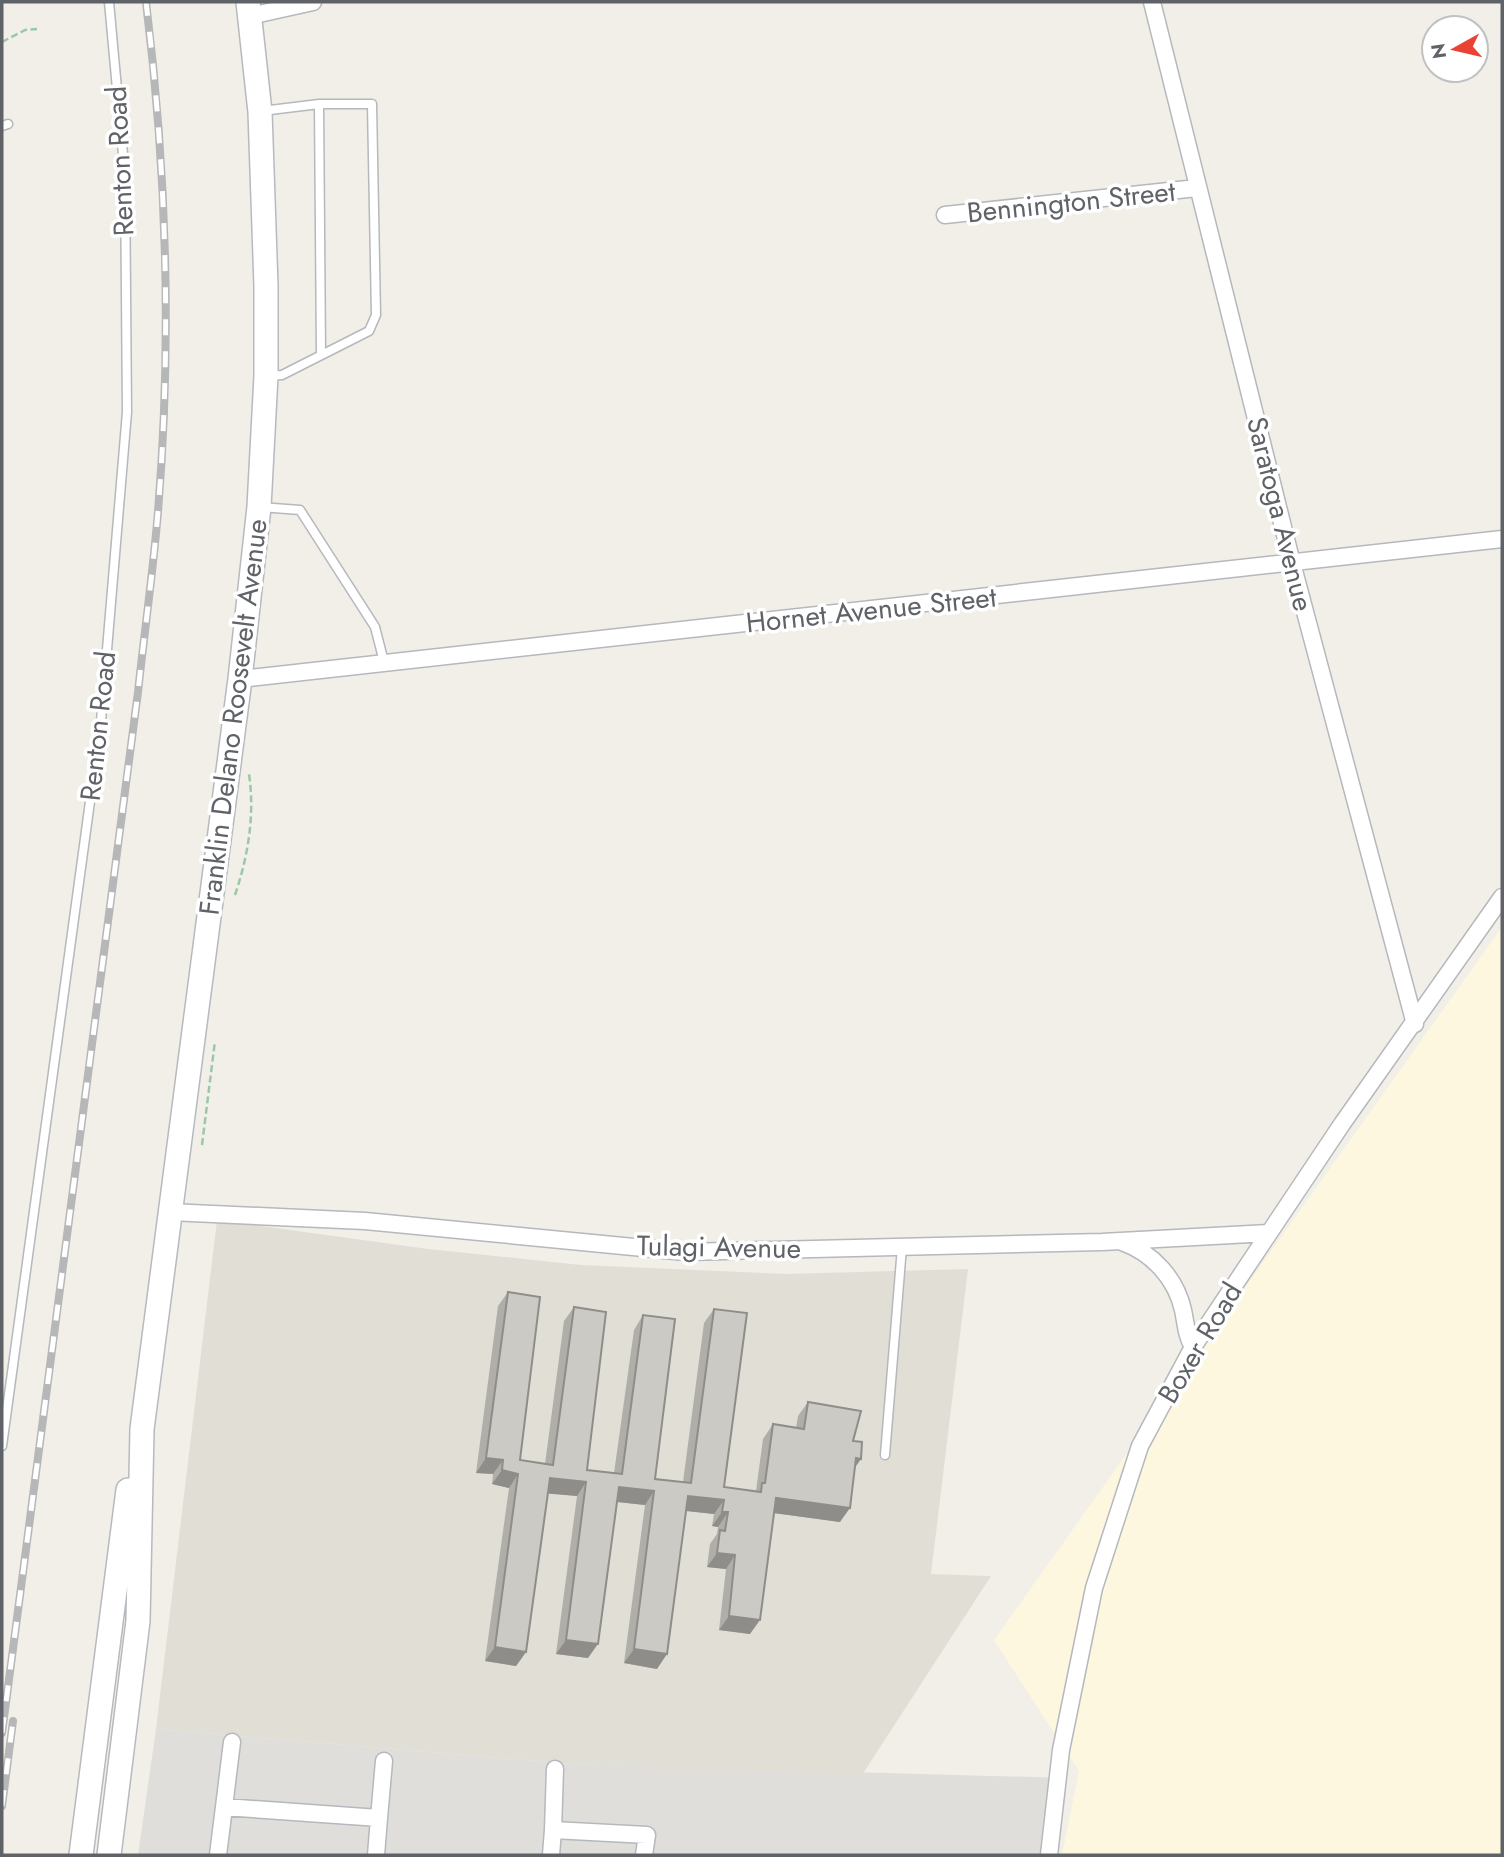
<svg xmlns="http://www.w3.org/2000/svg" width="1504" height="1857" font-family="Jost,sans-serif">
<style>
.commercial{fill:#fef7e0}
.industrial{fill:#e0deda}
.education{fill:#e1ded6}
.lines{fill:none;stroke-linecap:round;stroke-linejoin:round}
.service-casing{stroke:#b5b8bc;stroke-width:11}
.minor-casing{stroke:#b5b8bc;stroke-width:19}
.secondary-casing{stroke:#b6babf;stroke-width:26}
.path{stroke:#9cc7a9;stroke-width:2.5;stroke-dasharray:7 3.5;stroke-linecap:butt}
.service{stroke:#fff;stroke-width:8}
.minor{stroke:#fff;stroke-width:16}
.secondary{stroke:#fff;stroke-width:23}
.rail-casing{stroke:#b6b7b8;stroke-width:8}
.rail{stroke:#fff;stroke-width:5;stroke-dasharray:16;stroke-linecap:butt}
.wall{fill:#afaea9}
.shaded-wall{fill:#8f8d8a}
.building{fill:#cccac5;stroke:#8f8d8a;stroke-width:2}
.labels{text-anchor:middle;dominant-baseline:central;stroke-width:7;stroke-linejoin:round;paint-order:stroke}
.street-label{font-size:28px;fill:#5f6368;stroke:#fff}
</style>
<rect width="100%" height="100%" fill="#f1efe8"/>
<path class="commercial" d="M1502,927V1855H1062L1079,1771L994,1640Z"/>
<path class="industrial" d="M156,1729L572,1764L1066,1778L1054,1855H138Z"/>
<path class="education" d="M217,1220L428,1249L581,1265L786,1274L968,1269L931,1574L991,1576L862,1775L572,1764L156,1729Z"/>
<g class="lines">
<defs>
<path id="service" d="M319,104L321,355
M262,111L319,104H372L376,315L369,331L282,375L269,376
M2,126L8,124
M260,507L300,510L375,627L384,662
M2,1446L101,721L127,412L125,176L109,2
M885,1455L902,1247"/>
<path id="minor" d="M1152,2L1292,563L1415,1024
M250,16L313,2
M945,215L1197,188
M240,679L1502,539
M170,1212L365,1221L685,1252L1102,1242L1269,1233
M1122,1242C1153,1253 1176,1279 1183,1310C1186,1324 1186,1335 1193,1347
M224,1807L232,1742
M379,1818L384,1761
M553,1830L555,1769
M218,1855L224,1807L379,1818L376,1855
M551,1855L553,1830L647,1835L644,1855
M1049,1855L1061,1750L1094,1588L1140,1446L1193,1347L1342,1124L1502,897"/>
<path id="secondary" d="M81,1855L128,1490
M109,1855L138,1621L142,1429L240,679L259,507L266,376V286L260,112L248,2"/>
</defs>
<use href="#service" class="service-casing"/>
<use href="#minor" class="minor-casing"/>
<use href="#secondary" class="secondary-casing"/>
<path class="path" d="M2,42L25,30L37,29
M235,895C248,856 255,816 249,774
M202,1145L215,1041"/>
<use href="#service" class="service"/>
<use href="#minor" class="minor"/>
<use href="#secondary" class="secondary"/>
<defs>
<path id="rail" d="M2,1733L138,692C144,636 152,579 157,523C172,351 167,173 146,2
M2,1806L13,1721"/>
</defs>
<use href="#rail" class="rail-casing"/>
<use href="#rail" class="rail"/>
</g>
<path class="wall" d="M508,1292L520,1460L545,1464L564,1321L574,1307L587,1470L614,1473L634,1330L643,1315L655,1479L683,1482L704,1323L714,1309L724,1487L756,1491L763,1439L773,1424L796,1428L798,1416L808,1402L853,1441L861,1459L854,1468L840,1522L774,1513L750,1634L719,1630L726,1569L707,1567L710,1544L717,1534L718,1527L712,1526L714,1514L686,1511L657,1669L624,1663L645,1505L617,1502L588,1658L556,1654L577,1496L548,1493L526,1652L516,1666L485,1661L509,1488L492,1484L493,1474L476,1473L498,1306Z"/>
<path class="shaded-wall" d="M486,1458L503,1460L493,1474L476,1473Z
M856,1458L861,1459L851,1473Z
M502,1470L518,1474L509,1488L492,1484Z
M550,1478L586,1482L577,1496L541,1493Z
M619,1487L654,1491L645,1505L609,1501Z
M688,1496L724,1500L714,1514L678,1510Z
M776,1498L850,1508L840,1522L766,1512Z
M722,1512H728L718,1527L712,1526Z
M717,1553L735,1555L726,1569L707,1567Z
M729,1616L760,1620L750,1634L719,1630Z
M566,1640L598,1644L588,1658L556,1654Z
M495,1647L526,1652L516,1666L485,1661Z
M634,1649L667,1654L657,1669L624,1663Z"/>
<path class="building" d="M508,1292L540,1297L520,1460L553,1465L574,1307L606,1312L587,1470L622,1474L643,1315L675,1319L655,1479L691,1483L714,1309L747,1313L724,1487L761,1492L762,1483H765L773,1424L804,1429L808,1402L861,1411L853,1441L862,1442L861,1459L856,1458L850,1508L776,1498L760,1620L729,1616L735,1555L717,1553L720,1530L725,1531L728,1512H722L724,1500L688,1496L667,1654L634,1649L654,1491L619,1487L598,1644L566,1640L586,1482L550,1478L526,1652L495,1647L518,1474L502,1470L503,1460L486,1458Z"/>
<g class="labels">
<g class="street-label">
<text transform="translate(120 161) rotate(-93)">Renton Road</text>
<text transform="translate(1071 202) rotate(-6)">Bennington Street</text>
<text transform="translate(1280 514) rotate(76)">Saratoga Avenue</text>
<text transform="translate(871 610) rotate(-6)">Hornet Avenue Street</text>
<text transform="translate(233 717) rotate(-83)">Franklin Delano Roosevelt Avenue</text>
<text transform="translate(98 726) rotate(-84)">Renton Road</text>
<text transform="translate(719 1247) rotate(1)">Tulagi Avenue</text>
<text transform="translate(1200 1343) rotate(-59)">Boxer Road</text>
</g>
</g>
<rect width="1504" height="1857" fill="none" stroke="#5f6368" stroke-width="7"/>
<g transform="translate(1455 49) rotate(262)"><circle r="33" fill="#ffffff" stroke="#bfc1c3" stroke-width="2"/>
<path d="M0-5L12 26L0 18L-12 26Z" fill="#ea4335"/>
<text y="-10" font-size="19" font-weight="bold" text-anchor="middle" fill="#5f6368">N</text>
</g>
</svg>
